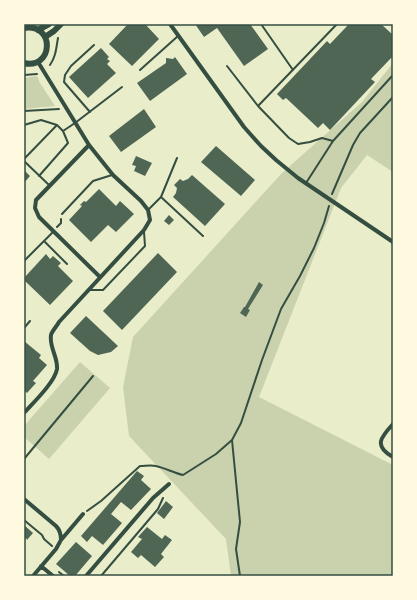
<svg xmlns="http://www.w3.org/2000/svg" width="417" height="600" font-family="'Archivo Narrow',sans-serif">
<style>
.green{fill:#cad2ad}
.building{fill:#4f6655}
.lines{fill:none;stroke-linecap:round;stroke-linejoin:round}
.path{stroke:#344e41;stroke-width:2}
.service{stroke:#344e41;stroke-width:2}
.minor{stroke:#344e41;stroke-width:4}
.secondary{stroke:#344e41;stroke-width:6}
.neatline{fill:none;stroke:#344e41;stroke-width:1.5}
</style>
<rect width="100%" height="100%" fill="#e9edc9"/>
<path class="green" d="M393,63V172L367,155L341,188L259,397L393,465V576H231L226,539L129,436L123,387L133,337L282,173L362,102Z
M37,76L40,83L55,106L24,109V78Z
M80,362L110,388L49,459L24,437V426Z"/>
<path class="building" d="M128,24H145L159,39L132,66L109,44Z
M195,24H250L268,49L244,66L217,28L204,37Z
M349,24H381L393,35V56L371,79L375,82L330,130L323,123L318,128L286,98L283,100L277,94L327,41L330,44Z
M101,48L109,57L107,59L110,61L107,64L116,73L88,98L69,77Z
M175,57L187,74L150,101L137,83L166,63V58L173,59Z
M144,109L156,127L121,152L109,136Z
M216,146L255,180L241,196L201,162Z
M136,156L152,163L145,176L134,171L136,166L132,165Z
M24,170L30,176L24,183Z
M192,175L225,204L205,226L173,197L176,193L177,188L174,185L180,179L183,181L188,179Z
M99,189L116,206L120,201L134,214L116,232L108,225L91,242L69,220L82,206L80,205L84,201L86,202Z
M169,215L174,220L169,225L164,221Z
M158,253L177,272L122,330L103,311Z
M46,254L50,259L53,256L61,263L58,266L73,281L50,305L24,280V278Z
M259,282L263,285L248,309L250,310L246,317L240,313L244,307H245Z
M86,316L118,346L111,352L98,355L90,351L70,333Z
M24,341L41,355L39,358L47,365L33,381L36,383L27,393L25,391L24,392Z
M137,471L144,476L141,480L151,489L131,510L121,502L111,514L122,523L103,545L92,536L87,542L81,536Z
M166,501L173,507L164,519L157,513Z
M24,525L33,533L27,540L26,538L24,541Z
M147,527L162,539L165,535L172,540L161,554L164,557L155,567L141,555L138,558L131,552L142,539L138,537Z
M76,542L92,556L75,576H70L56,564Z"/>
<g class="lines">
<path class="path" d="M50,65C56,56 56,49 58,38
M24,75L37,74
M24,111L59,109
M332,194L353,145L360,133L393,97
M57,227L61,223V219
M24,328L30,321
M24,459L93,376
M87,511L101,501L140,466C145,466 151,465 156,466C165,468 174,473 183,475L216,454L232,440
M24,520L42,535L44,539L52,546
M59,572L64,576
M101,576L158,509L163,498
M240,576L236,549L240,522L232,440L241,423L262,360L281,309L300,276L314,248L324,223L329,206"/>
<path class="service" d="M261,24L293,70
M227,66L258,106L289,138L298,144L310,142L322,138L333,141
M140,70L178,36
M258,106L337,24
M90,112L64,82L65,75L71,66L94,45
M24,125L41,120L57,125L63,131L75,123L122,87
M24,159L57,125
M24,161L49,185
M39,176L68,143L63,131
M306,183L333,141L393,75
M161,197L203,236
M148,210L161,197L177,158
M62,214L93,181L112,175
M44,241L67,264
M24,261L53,232
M89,290H103L145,246L144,232"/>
<path class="minor" d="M170,24L244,127L261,146L276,160L298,178L393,242
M89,145L36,200L35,208L39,217L100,277
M24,413C33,403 55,382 57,369C58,357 49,347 51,335C52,331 57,326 59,322L144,230L150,220L148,210L141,201L113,175L89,145L38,62
M393,424C381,437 373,446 393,457
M24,499L56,526C60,530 61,534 61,540
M41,566L53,576
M33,576L56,549L61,540L83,514
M86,576L153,498L169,484"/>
<path class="secondary" d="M24,28C56,23 53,70 24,63
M38,30L49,24
M45,37L54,31L61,24"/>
</g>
<rect width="417" height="600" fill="none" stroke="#fefae0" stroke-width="50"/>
<rect x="25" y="25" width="367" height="550" class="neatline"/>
</svg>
